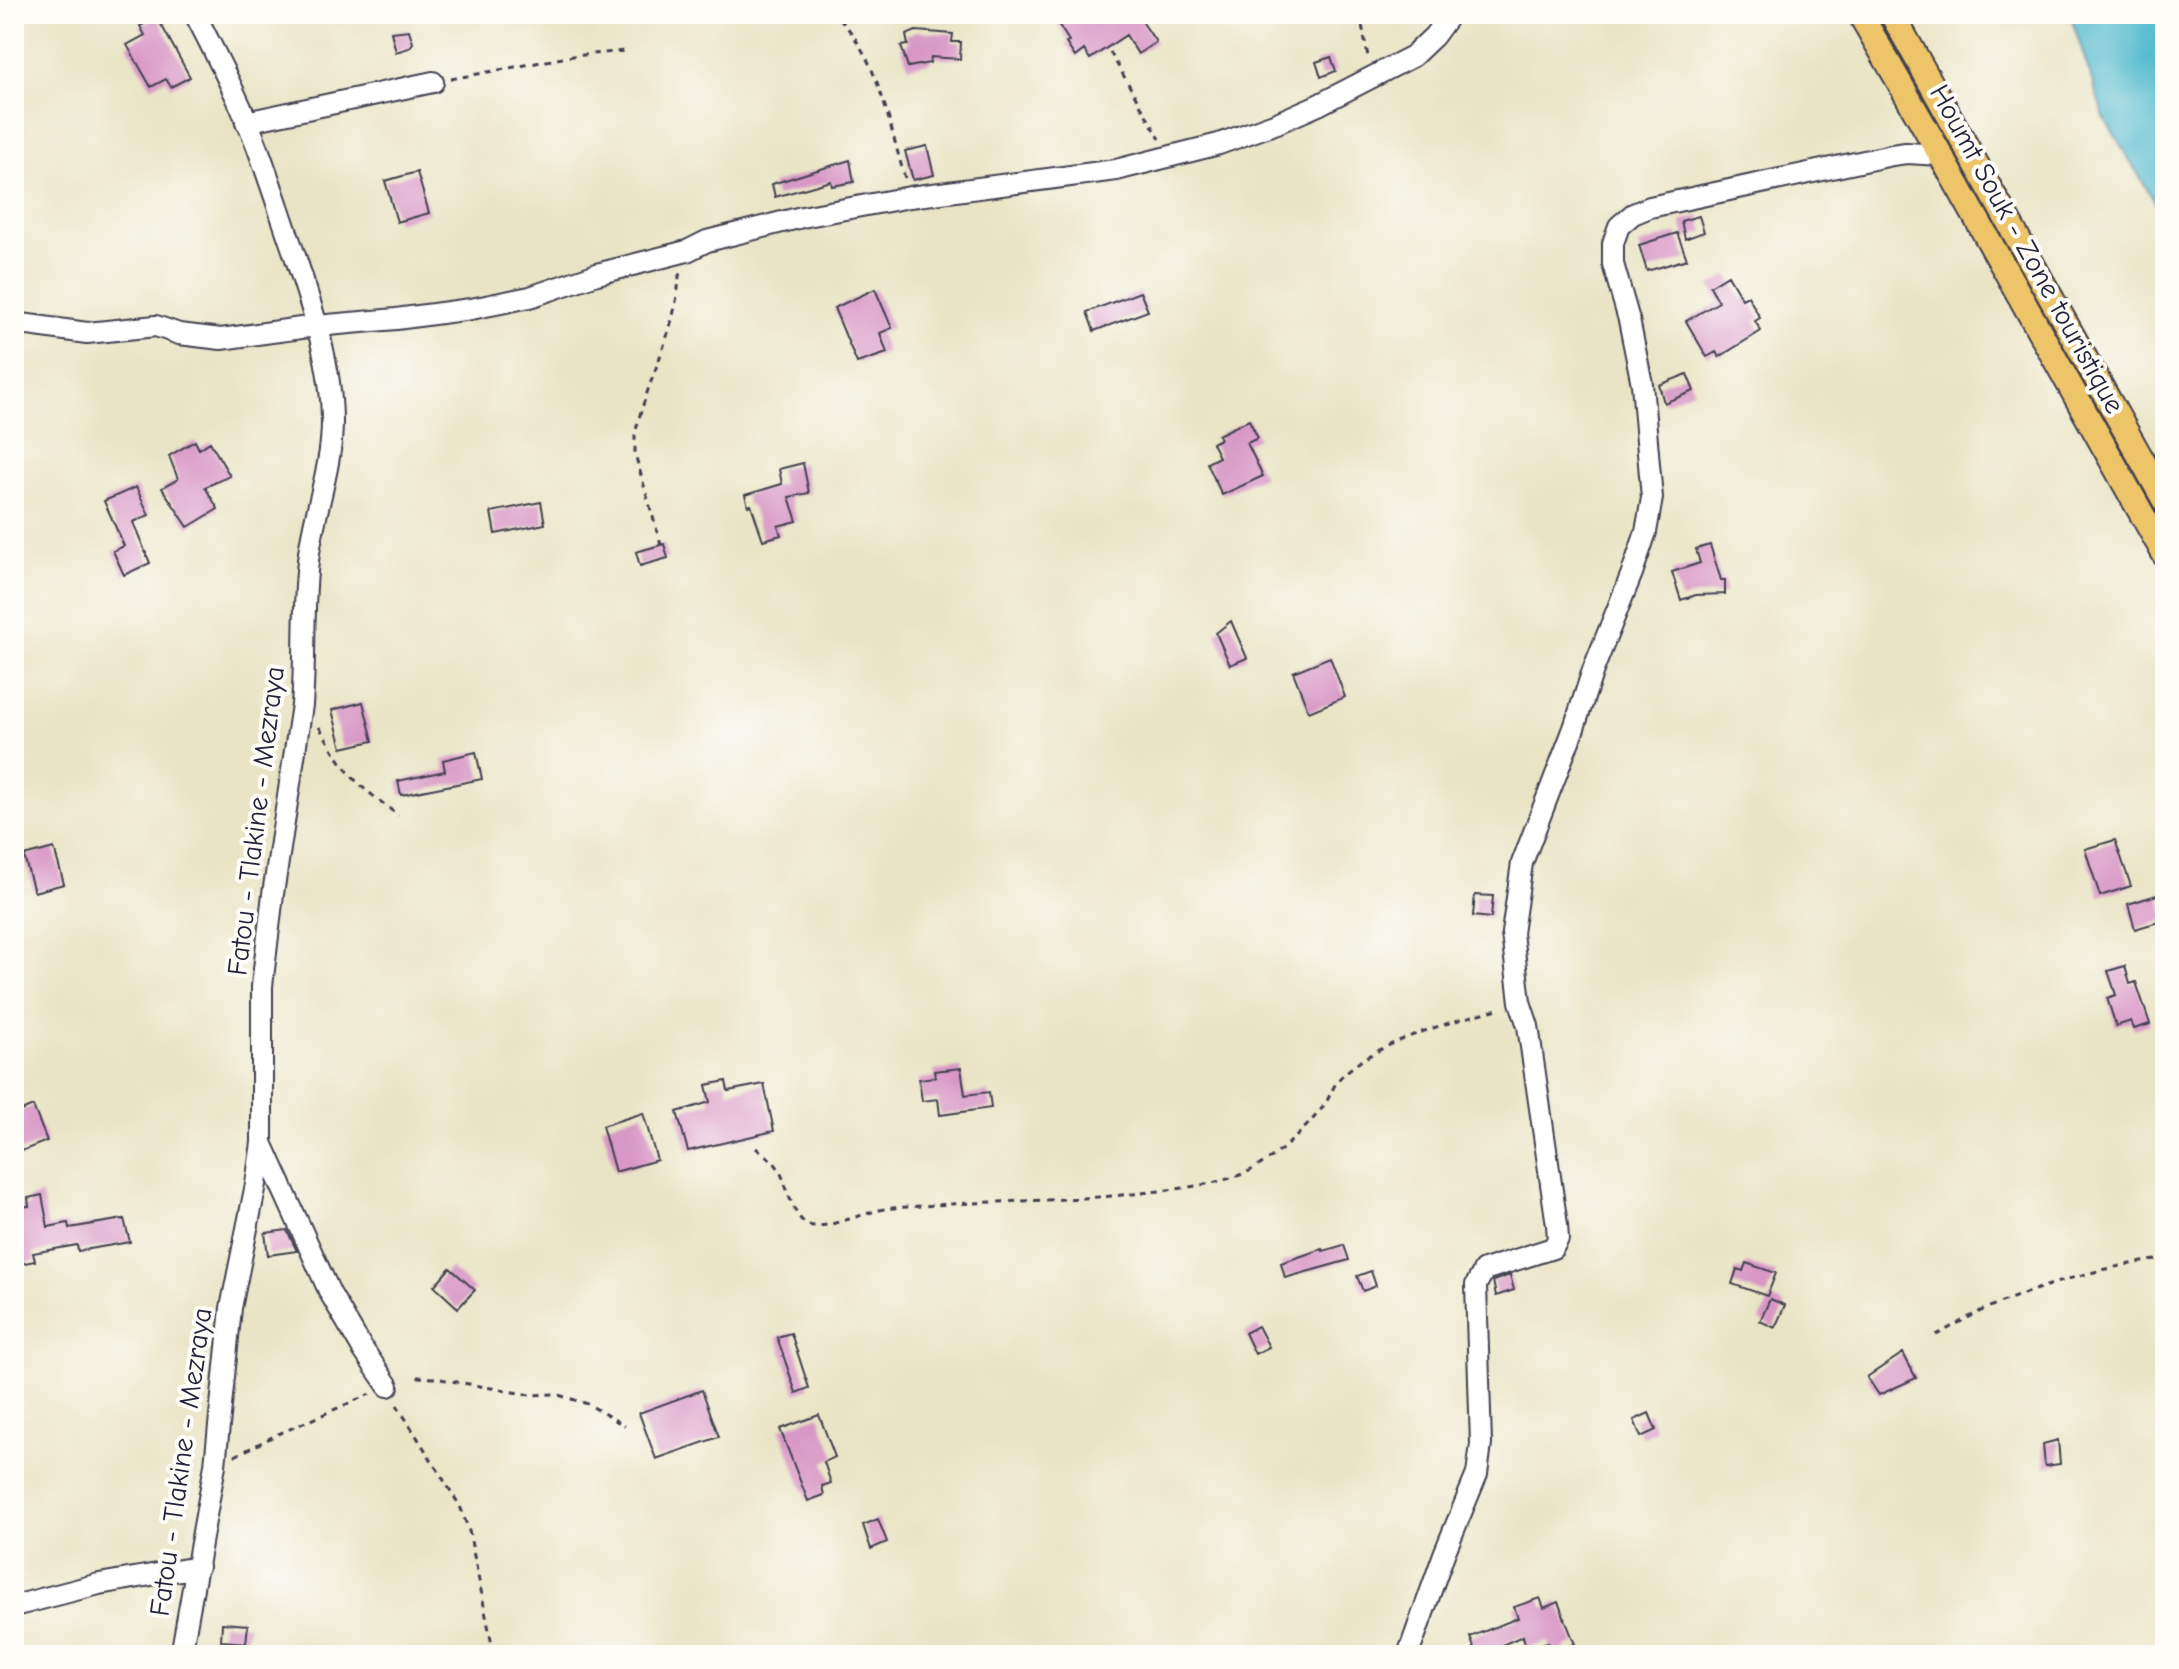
<svg xmlns="http://www.w3.org/2000/svg" width="2179" height="1669" font-family="'Comic Neue',sans-serif">
<style>
.water{fill:#50b9cd;stroke:#396e84;stroke-width:2}
.building{fill:#d897c6}
.lines{fill:none;stroke-linecap:round;stroke-linejoin:round}
.minor-casing{stroke:#403f50;stroke-width:24}
.major-casing{stroke:#403f50;stroke-width:28}
.path{stroke:#403f50;stroke-width:3;stroke-dasharray:6 6;stroke-linecap:butt}
.minor{stroke:#fff;stroke-width:20}
.major{stroke:#eec469;stroke-width:24}
.labels{text-anchor:middle;dominant-baseline:central;stroke-width:8;stroke-linejoin:round;paint-order:stroke}
.street-label{font-size:28px;fill:#22223b;stroke:#fdfcf7}
</style>
<rect width="100%" height="100%" fill="#fdfcf7"/>
<filter id="ink" filterUnits="userSpaceOnUse"><feTurbulence type="fractalNoise" baseFrequency=".0125" numOctaves="2"/><feDisplacementMap in="SourceGraphic" scale="16" xChannelSelector="R" yChannelSelector="G"/><feConvolveMatrix kernelMatrix="1 2 1 2 8 2 1 2 1" color-interpolation-filters="sRGB"/></filter>
<filter id="wash" filterUnits="userSpaceOnUse"><feTurbulence type="fractalNoise" baseFrequency=".006" numOctaves="4" result="noise"/><feDisplacementMap in="SourceGraphic" scale="32" xChannelSelector="R" yChannelSelector="G"/><feGaussianBlur stdDeviation="1.8" result="paint"/><feColorMatrix in="noise" values="0 0 0 0 0 0 0 0 0 0 0 0 0 0 0 0 0 1.4 0 .05"/><feComposite in="paint" operator="in"/></filter>
<g filter="url(#wash)">
<rect width="100%" height="100%" fill="#e9e4c5"/>
<path class="water" d="M2070,14H2165V219L2104,117Z"/>
<g id="blocks">
<path class="building" d="M1052,14H1137L1156,42L1138,54L1126,35L1090,59L1084,50L1075,57L1066,43L1069,41Z
M157,17L190,77L171,87L166,79L151,87L127,45L145,35L140,26Z
M409,30L413,43L409,48L396,52L391,32Z
M916,31L953,34L952,42H961L960,59L931,57L930,63L908,67L901,46L908,45L906,35Z
M1331,57L1336,71L1321,77L1316,62Z
M927,146L934,175L913,180L905,151Z
M850,160L854,182L832,186L831,181L775,197L772,184Z
M417,172L429,213L397,222L385,181Z
M1699,216L1704,232L1685,239L1681,221Z
M1677,233L1687,259L1647,271L1639,245Z
M1728,275L1742,299L1748,296L1760,318L1755,321L1761,331L1719,357L1716,352L1707,357L1686,321L1719,302L1710,286Z
M875,289L892,328L880,333L887,353L857,363L834,308Z
M1140,292L1148,311L1094,331L1087,312Z
M1687,374L1694,391L1664,403L1659,385Z
M1249,420L1258,438L1247,443L1263,476L1222,495L1207,463L1219,457L1212,443L1220,439L1218,435Z
M195,441L199,449L210,442L230,476L205,487L218,509L188,527L162,488L178,479L169,456Z
M803,463L809,493L789,497L797,521L778,526L781,535L763,540L751,505L748,506L745,495L782,484L779,469Z
M136,487L149,515L133,522L150,563L124,575L113,551L124,546L104,501Z
M541,502L545,524L495,534L491,512Z
M664,544L668,558L640,566L636,552Z
M1710,545L1721,580H1725V594L1696,595L1681,600L1672,572L1700,563L1696,549Z
M1231,621L1247,658L1230,665L1216,633Z
M1330,657L1345,697L1309,712L1293,672Z
M363,702L373,741L342,748L332,710Z
M476,752L482,779L401,795L398,781L445,771L443,760Z
M2115,840L2131,886L2100,896L2085,849Z
M54,848L64,884L34,892L24,856Z
M2160,894L2165,920L2135,929L2128,904Z
M1475,895L1493,896L1491,918L1473,916Z
M2125,966L2130,984L2136,982L2150,1024L2134,1029L2131,1021L2116,1026L2107,998L2116,995L2108,971Z
M961,1068L965,1095L989,1092L991,1108L940,1115L938,1099L922,1101L919,1079L935,1077L934,1071Z
M726,1081L728,1091L764,1084L774,1131L688,1151L677,1112L710,1102L706,1085Z
M33,1106L47,1141L14,1154V1114Z
M643,1113L657,1160L615,1172L602,1126Z
M42,1195L48,1227L68,1223L69,1228L124,1219L130,1242L78,1251L77,1245L33,1253L35,1261L14,1265V1207L29,1206L28,1198Z
M287,1230L297,1251L268,1255L265,1233Z
M1344,1245L1349,1260L1285,1278L1281,1263L1322,1249L1323,1251Z
M1746,1263L1776,1273L1767,1296L1732,1284L1737,1269L1743,1271Z
M450,1268L475,1290L458,1308L434,1286Z
M1371,1271L1376,1286L1363,1291L1357,1276Z
M1510,1275L1514,1290L1496,1296L1493,1281Z
M1770,1299L1785,1305L1775,1328L1760,1321Z
M1258,1326L1269,1347L1255,1354L1245,1333Z
M791,1333L809,1388L796,1393L777,1337Z
M1903,1353L1916,1378L1879,1395L1867,1377Z
M702,1390L719,1437L656,1459L639,1413Z
M1649,1413L1656,1430L1641,1437L1634,1420Z
M819,1415L835,1457L824,1462L831,1483L822,1486L824,1495L808,1501L780,1429Z
M2058,1440L2060,1464L2045,1466L2043,1444Z
M878,1519L887,1542L871,1549L863,1525Z
M1540,1598L1544,1608L1558,1602L1575,1644L1565,1647L1567,1655H1552L1548,1642L1526,1648L1523,1636L1495,1648L1498,1655H1477L1470,1637L1518,1618L1514,1607Z
M222,1623L248,1625L246,1643L221,1641Z"/>
</g>
</g>
<g filter="url(#ink)">
<use href="#blocks" fill-opacity="0" stroke="#403f50" stroke-width="2"/>
<g class="lines">
<defs>
<path id="minor" d="M246,122L433,82
M14,323L87,333L156,326L179,334L221,339L316,326L396,319L471,309L530,297L597,274L687,251L707,241L802,217L910,197L1116,170L1219,144L1277,123L1318,105L1413,56L1434,36L1450,14
M262,1143L330,1293L362,1348L388,1386
M14,1606L99,1584L198,1567
M181,1655L215,1465L231,1308L256,1184L262,1143V986L273,894L302,705C306,655 302,604 309,553C315,509 332,467 332,422C332,364 311,304 293,250C281,216 270,181 257,146C240,101 217,57 195,14
M1408,1655L1444,1554L1477,1474L1481,1444L1476,1285L1484,1270L1553,1248L1558,1239L1557,1225L1528,1026L1520,1002L1512,933L1522,863L1574,728L1593,670L1632,573L1646,532L1652,498L1642,384L1629,320L1613,264V243L1619,226L1633,214L1650,207L1892,155L1906,153L1942,155"/>
<path id="major" d="M1860,14C1964,193 2063,375 2165,555
M1892,14L2165,501"/>
</defs>
<use href="#minor" class="minor-casing"/>
<use href="#major" class="major-casing"/>
<path class="path" d="M1360,14L1368,57
M840,19C880,63 888,122 905,178
M1110,52L1160,139
M451,79L573,56L625,51
M661,545L635,454V435C646,381 677,331 679,275L683,273
M319,727C332,747 342,767 359,784C371,795 386,805 398,816
M756,1148C763,1154 774,1160 778,1168C788,1184 791,1218 809,1225C823,1231 868,1211 885,1209C893,1208 901,1207 909,1207C990,1200 1070,1202 1150,1192C1179,1189 1219,1184 1245,1173C1274,1160 1303,1132 1323,1107C1330,1098 1333,1084 1342,1076C1379,1040 1452,1022 1501,1008
M1936,1335C1956,1325 1976,1312 1997,1304C2050,1283 2108,1265 2165,1259
M417,1377L435,1378L530,1395L555,1394L588,1404L625,1426
M397,1405L460,1506L469,1531L494,1655
M235,1456L276,1435L370,1394"/>
<use href="#minor" class="minor"/>
<use href="#major" class="major"/>
</g>
</g>
<g class="labels">
<g class="street-label">
<text transform="translate(2027 249) rotate(61)">Houmt Souk - Zone touristique</text>
<text transform="translate(256 821) rotate(-83)">Fatou - Tlakine - Mezraya</text>
<text transform="translate(181 1462) rotate(-82)">Fatou - Tlakine - Mezraya</text>
</g>
</g>
<rect width="2179" height="1669" fill="none" stroke="#fdfcf7" stroke-width="48"/>
</svg>
